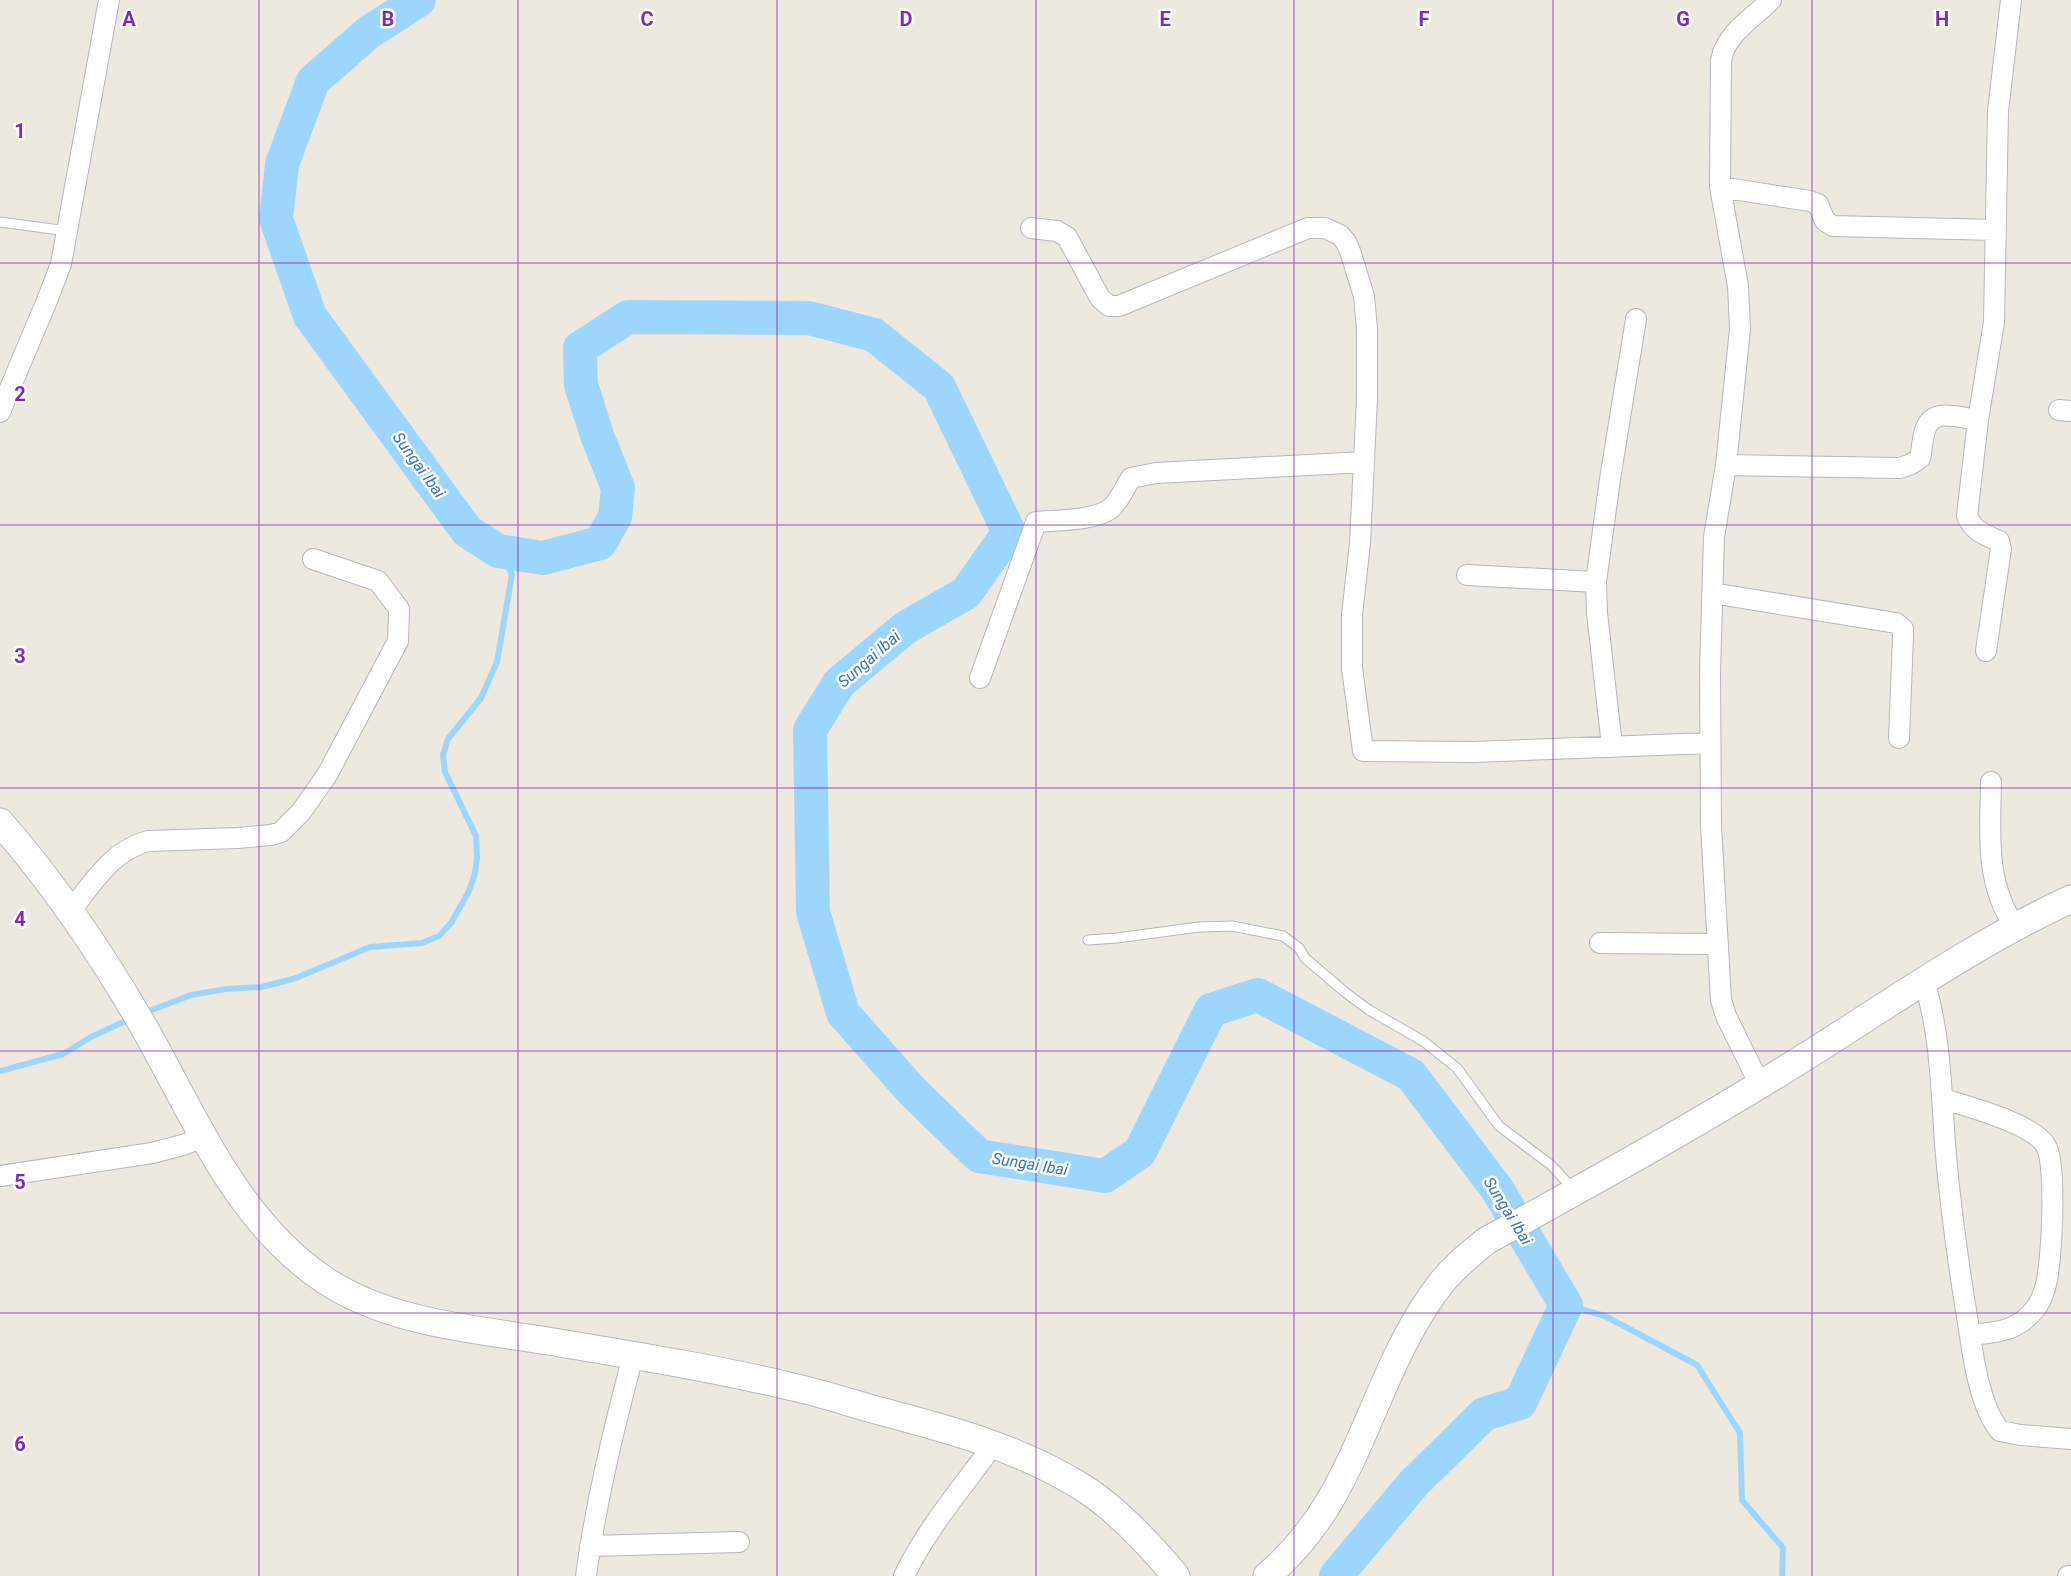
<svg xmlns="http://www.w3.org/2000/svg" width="2071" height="1576" font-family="Roboto,sans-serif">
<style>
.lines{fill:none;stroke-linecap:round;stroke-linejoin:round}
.stream{stroke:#9cd6ff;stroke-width:6}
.river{stroke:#9cd6ff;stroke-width:34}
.lane-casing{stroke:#b5b8bd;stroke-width:11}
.street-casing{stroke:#b5b8bd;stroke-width:22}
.secondary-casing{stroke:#b5b9bf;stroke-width:29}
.lane{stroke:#fff;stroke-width:9}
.street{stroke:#fff;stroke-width:20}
.secondary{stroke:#fff;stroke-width:27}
.grid{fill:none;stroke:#7b2cbf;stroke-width:1.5;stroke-opacity:0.55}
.labels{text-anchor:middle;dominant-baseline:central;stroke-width:5;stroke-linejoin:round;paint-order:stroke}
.water-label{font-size:16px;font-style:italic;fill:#3477b7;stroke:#fff}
.grid-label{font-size:20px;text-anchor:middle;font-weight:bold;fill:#7b2cbf;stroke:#fff;stroke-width:5;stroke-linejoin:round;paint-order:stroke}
</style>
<rect width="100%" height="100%" fill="#ede9df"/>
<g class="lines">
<path class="stream" d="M144,1013L191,995L226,989L262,987L296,978L370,947L422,943L439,936L451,923L468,893L475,874L477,857L476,836L445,772L443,755L448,739L481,698L497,662L512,574L498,551
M0,1071L63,1054L91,1037L132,1018
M1566,1305L1605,1316L1697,1365L1740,1433L1742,1500L1783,1548L1782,1576"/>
<path class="river" d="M419,0L368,33L313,81L282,164L276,219L310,316L467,531L498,551L543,558L600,543L615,517L618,488L598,438L581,385L580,348L628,317L809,318L874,335L939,387L1009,532L966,593L905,628L839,683L810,730L813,912L843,1013L911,1090L979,1156L1105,1176L1140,1152L1211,1010L1258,995L1411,1075L1497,1189L1566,1305L1520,1403L1484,1414L1413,1484L1336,1576"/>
<defs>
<path id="lane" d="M0,222L67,231
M1088,940L1117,938L1199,927L1232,926L1283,936L1299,948L1305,958L1346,993L1369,1010L1423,1041L1457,1068L1499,1126L1551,1165L1574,1190"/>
<path id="street" d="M1720,187L1810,201L1818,204L1825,221L1833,226L1996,230
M1031,228L1057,231L1067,237L1100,298L1109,306H1119L1308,228H1325L1340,235L1346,242L1350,251L1364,296L1367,329V399L1360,543L1352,615V668L1363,751L1473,752L1710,743
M2059,410L2071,411
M0,412L48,298L61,264L109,0
M1726,465L1900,468L1911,464L1920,458C1922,450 1922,442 1924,434C1930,406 1956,417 1978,420
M1467,575L1596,582
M1712,593L1896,623L1903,629V636L1899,738
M1986,651L2001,549L1999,541C1985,535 1973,531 1967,516L1978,420L1994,322L1998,111L2011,0
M980,678L1036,522C1057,520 1093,521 1110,509C1120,501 1124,488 1131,478L1156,473L1364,462
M1612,746L1597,613L1596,582L1610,479L1636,319
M1991,782C1990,834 1985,883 2015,927
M71,910C94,882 111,851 148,841L238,838L271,835L281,832L301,812L327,775L398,641L399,609L378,581L313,559
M1600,943L1716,944
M1924,981C1942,1038 1941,1098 1946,1156C1951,1212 1959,1268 1968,1323C1973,1356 1979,1405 2000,1431L2021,1435L2071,1439
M1760,1085L1726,1016L1721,1000L1711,826L1710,673L1714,537L1726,465L1740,329L1738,286L1720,187L1721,60C1726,33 1753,18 1771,0
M1943,1099C1967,1106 2034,1124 2046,1146C2057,1165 2052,1267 2045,1288C2043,1295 2040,1303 2035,1309C2017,1332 1997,1332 1970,1335
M0,1176L152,1153L183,1145L204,1137
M590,1546L739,1542
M586,1576C596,1501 614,1428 633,1356
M904,1576C927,1528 962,1488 993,1445
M2068,1576H2071"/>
<path id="secondary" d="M0,822C56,886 103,956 145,1029C196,1119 237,1222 326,1281C390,1323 474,1329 548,1341C631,1355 715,1368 797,1388C824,1394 850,1403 876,1410C948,1429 1021,1448 1085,1489C1119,1511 1150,1545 1176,1576
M1267,1576C1291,1555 1313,1529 1329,1502C1371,1431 1390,1348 1442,1282C1455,1266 1470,1254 1486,1241C1591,1183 1696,1125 1797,1062C1887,1006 1975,943 2071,899"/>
</defs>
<use href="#lane" class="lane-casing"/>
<use href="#street" class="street-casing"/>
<use href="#secondary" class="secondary-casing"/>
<use href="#lane" class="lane"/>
<use href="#street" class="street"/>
<use href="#secondary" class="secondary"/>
</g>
<path class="grid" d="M259,0V1576M518,0V1576M777,0V1576M1036,0V1576M1294,0V1576M1553,0V1576M1812,0V1576M0,263H2071M0,525H2071M0,788H2071M0,1051H2071M0,1313H2071"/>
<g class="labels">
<g class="water-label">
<text transform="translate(419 465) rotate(54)">Sungai Ibai</text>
<text transform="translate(869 659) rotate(-41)">Sungai Ibai</text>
<text transform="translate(1030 1164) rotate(9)">Sungai Ibai</text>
<text transform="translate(1508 1211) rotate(58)">Sungai Ibai</text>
</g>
</g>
<g class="grid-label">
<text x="129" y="26">A</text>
<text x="388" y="26">B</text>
<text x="647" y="26">C</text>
<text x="906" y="26">D</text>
<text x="1165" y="26">E</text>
<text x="1424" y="26">F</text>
<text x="1683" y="26">G</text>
<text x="1942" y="26">H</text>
<text x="20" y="138">1</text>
<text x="20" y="401">2</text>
<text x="20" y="663">3</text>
<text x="20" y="926">4</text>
<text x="20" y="1189">5</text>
<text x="20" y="1451">6</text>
</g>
</svg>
